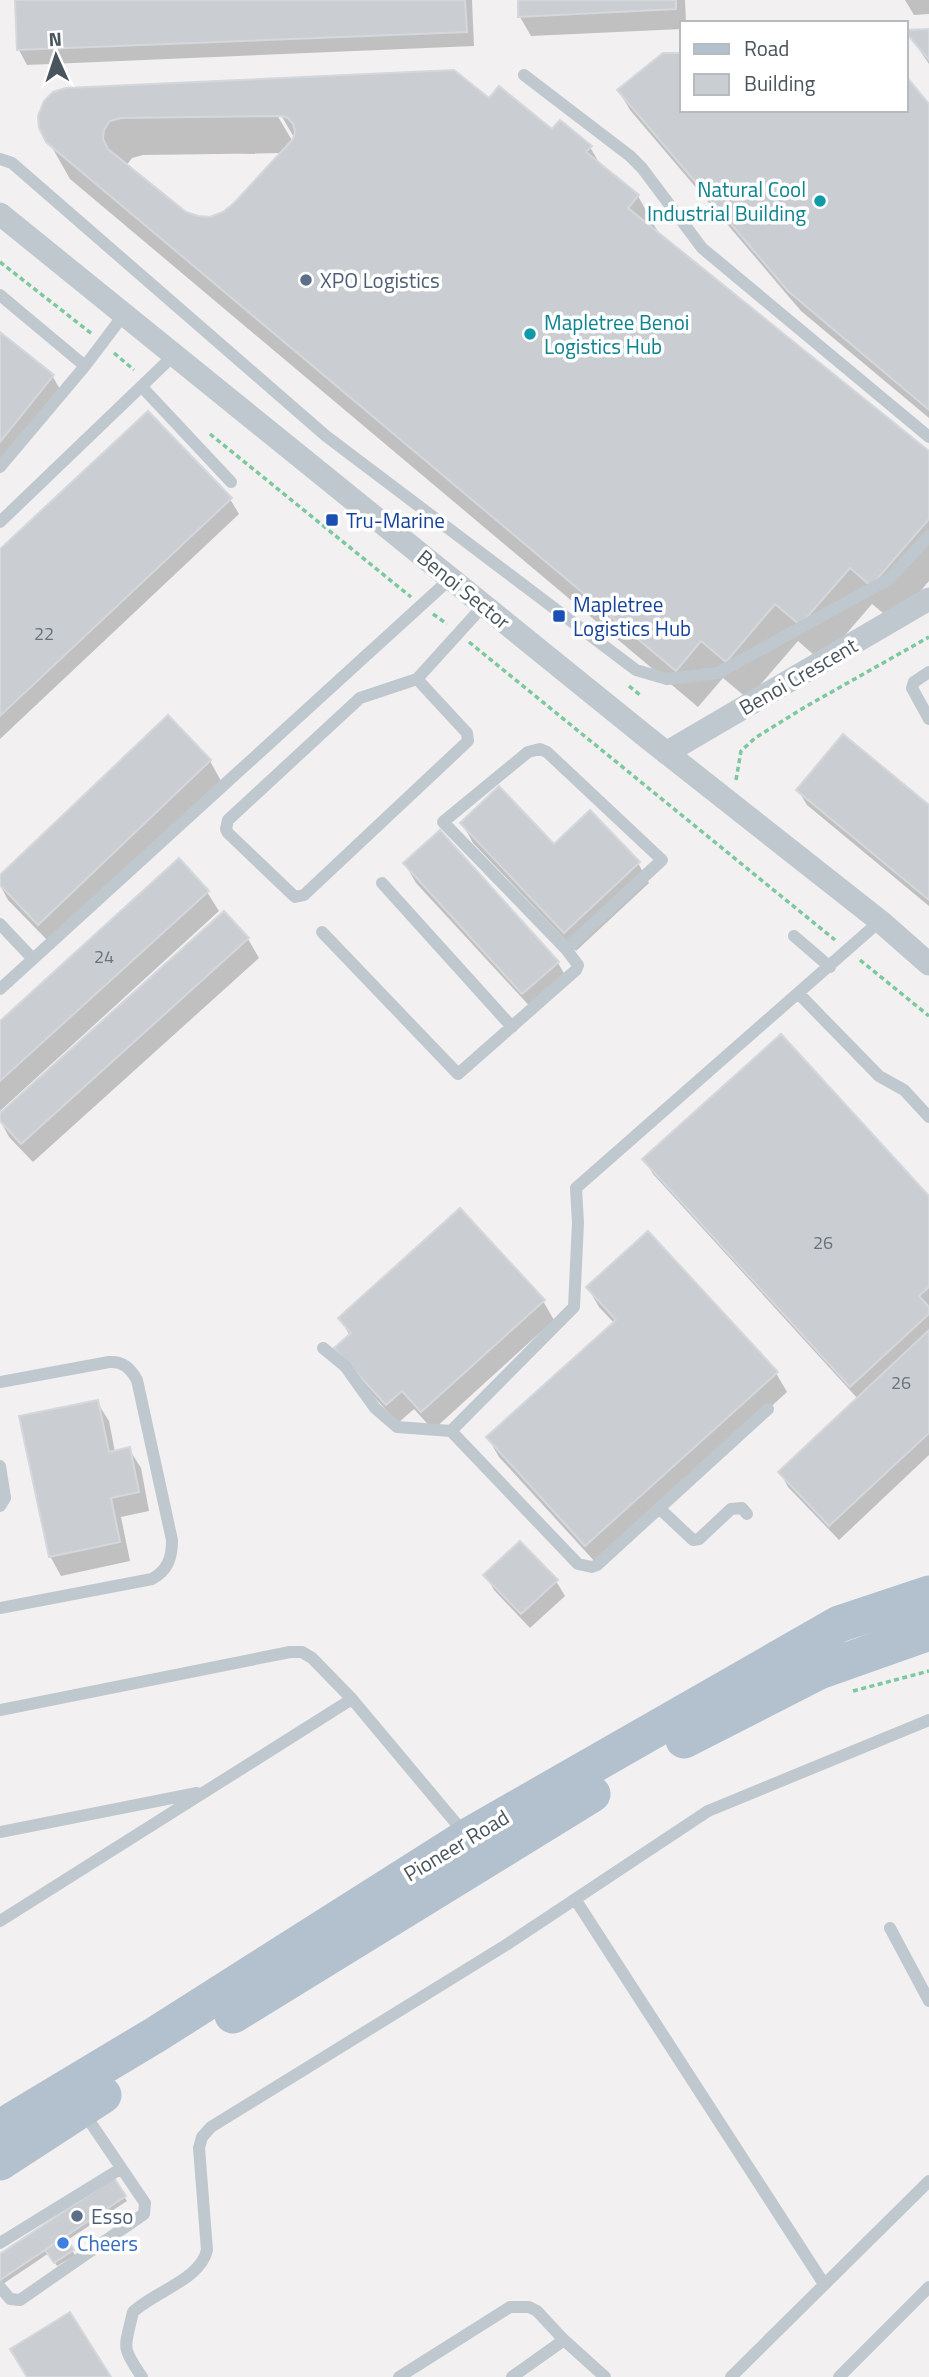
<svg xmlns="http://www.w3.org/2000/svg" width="929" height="2377" font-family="'Titillium Web',sans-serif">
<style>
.shadow{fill:#0003;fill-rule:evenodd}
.building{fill:#cacdd2;stroke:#d4d7db;stroke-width:2;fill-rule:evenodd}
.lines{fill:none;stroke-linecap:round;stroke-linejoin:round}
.path{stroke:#7cc99f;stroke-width:3.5;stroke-dasharray:5 3.5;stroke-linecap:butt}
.lane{stroke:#bfc8ce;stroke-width:12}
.street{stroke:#bfc8ce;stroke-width:23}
.primary{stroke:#b2c1cd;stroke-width:37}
.culture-dot{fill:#0f9aa8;stroke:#fff;stroke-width:2.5}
.service-dot{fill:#5c6f8a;stroke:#fff;stroke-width:2.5}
.transit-dot{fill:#1a4fb4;stroke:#fff;stroke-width:2.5}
.shop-dot{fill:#3f7fe0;stroke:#fff;stroke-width:2.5}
.labels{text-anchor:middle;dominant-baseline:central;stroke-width:7;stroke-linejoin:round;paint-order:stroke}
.number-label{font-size:18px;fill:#69727a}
.culture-label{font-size:21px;fill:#0d838f;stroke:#fff;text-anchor:end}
.service-label{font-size:21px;fill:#4e5e75;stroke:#fff;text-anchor:start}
.transit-label{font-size:21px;fill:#164399;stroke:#fff;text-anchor:start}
.street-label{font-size:21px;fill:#49545c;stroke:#fff}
.shop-label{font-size:21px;fill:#366cbe;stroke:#fff;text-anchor:start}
</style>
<rect width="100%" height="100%" fill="#f2f0f0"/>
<path class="shadow" d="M17,0H472L474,46L27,65L19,50Z
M519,0H685L686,23H682V29L531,36L520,17Z
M905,0H929V14L914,15Z
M929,31V64L907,32Z
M682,54V110H906L929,107V418L801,311L630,110L619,91L663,55Z
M490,101L552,132L590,147L602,168L638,196L659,234L929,453V581L894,622L872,604L822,662L798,641L748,699L723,678L698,707L70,179L41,128L40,116ZM277,115H281L299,146L296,147ZM283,153L224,214L211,218L185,214L126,166L132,158L143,155Z
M0,334L53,377L61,391L0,466Z
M230,499L239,514L0,739V552Z
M168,718L210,761L221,781L50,943L8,900L0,885V877Z
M798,790L929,807V906L807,805Z
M462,823L554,846L638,863L649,883L576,951L473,843Z
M405,864L558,963L569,982L535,1012L416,883Z
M207,892L219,911L0,1111V1023Z
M248,939L259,958L33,1162L9,1137L0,1120V1116Z
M645,1160L929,1199V1455L839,1540L788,1487L780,1472L858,1399L653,1174Z
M588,1288L776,1373L787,1392L597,1564L499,1457L488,1438L615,1324L599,1307Z
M543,1301L554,1320L433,1430L414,1409L398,1423L348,1368L350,1336L340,1318Z
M97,1402L109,1421L115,1452L129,1449L141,1468L149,1511L121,1517L130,1561L61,1576L50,1556Z
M486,1575L556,1581L565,1596L530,1628L494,1590Z
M114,2181L127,2201L66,2241L75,2255L57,2266L49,2253L3,2284L0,2279V2256Z"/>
<path class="building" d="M15,0H465L467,32L17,50Z
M518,0H676V9L518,17Z
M929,29V60L906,33V30Z
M663,53H682V110H906V76L929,104V410L788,291L617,90Z
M454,70L489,98L499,86L552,129L560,120L592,146L586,152L639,195L628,208L929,451V519L871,586L850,568L800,625L775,604L726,662L701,641L676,671L46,142L39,128L38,116L44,101L53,92L66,88ZM280,116L288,118L293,124L295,132L293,139L234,203L223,212L210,217L198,216L186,212L108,149L103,139L104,130L110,121L121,118Z
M0,332L54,375L0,442Z
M148,411L232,498L0,716V549Z
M168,715L211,760L38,925L0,885V875Z
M843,734L929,805V900L796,790Z
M499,786L554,844L590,810L640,862L564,933L460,823Z
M440,830L559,962L522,994L403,863Z
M179,858L209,891L0,1081V1021Z
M224,911L249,938L21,1144L0,1121V1113Z
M781,1034L929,1196V1287L919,1296L929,1307V1314L850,1387L642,1159Z
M460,1208L545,1300L421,1412L402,1391L386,1405L334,1348L351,1333L338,1318Z
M648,1231L778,1372L585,1546L486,1437L616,1320L586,1287Z
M929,1330V1433L829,1526L778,1472Z
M98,1400L109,1452L130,1447L139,1492L111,1498L120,1542L49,1557L19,1416Z
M520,1541L558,1580L521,1614L483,1575Z
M114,2178L126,2196L0,2280V2254Z
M65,2236L74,2250L54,2263L45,2250Z
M70,2312L111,2377H27L10,2349Z"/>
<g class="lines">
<path class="path" d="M0,262L92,334
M114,353L134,370
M210,434L411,597
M433,614L447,624
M469,642L835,940
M629,686L640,695
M736,780L741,751L755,738L805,707L929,637
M860,960L929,1016
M853,1691L929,1671"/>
<path class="lane" d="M524,75L630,156L642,168L702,248L929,437
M0,159L12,163L326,436L636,670L667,679L718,673L889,579L929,536
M0,295L85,366
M142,387L231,482
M0,467L85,366L125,313
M0,522L174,355
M929,672L914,682L912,688L929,719
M417,679L467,733L468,741L304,895L295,897L228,833L226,829L228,820L360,698L417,679L484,605
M382,883L512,1027
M0,924L33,959
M322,932L458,1074L576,970L578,965L566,949L443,822L528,752L540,749L547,752L662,860L566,949
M794,936L830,967
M0,989L450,579
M799,994L879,1076L904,1090L929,1117
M323,1348L345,1366L375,1408L397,1427L451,1431L578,1564L592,1567L597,1565L768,1409
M0,1382L109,1362C123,1361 130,1368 137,1380L172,1540C172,1558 168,1570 152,1579L0,1608
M451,1431L574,1307L578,1223L576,1188L880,921
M0,1466L5,1498L0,1506
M659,1508L693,1540L699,1539L731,1509L742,1508L747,1514
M0,1710L290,1652H302L312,1658L352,1699L465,1834
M0,1832L197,1793
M575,1899L824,2284
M0,1921L352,1699
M890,1928L929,2001
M0,2243L120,2169
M0,2287L10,2299L20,2300L144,2214L145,2203L84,2113
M142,2377C120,2345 125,2348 133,2312C154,2292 201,2279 207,2250L199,2148L202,2137L211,2127L506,1945L708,1811L929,1720
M399,2377L510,2307H529L537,2311L564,2340L605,2377
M512,2377L564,2340
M731,2377L929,2181
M839,2377L929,2287"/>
<path class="street" d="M0,214L649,739L880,921L929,964
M666,753L929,599"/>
<path class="primary" d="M684,1740L819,1671L929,1632
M233,2015L592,1794
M0,2128L155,2035L467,1837L839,1624L929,1594
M0,2162L103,2095"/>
</g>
<g class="culture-dot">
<circle cx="820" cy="201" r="7"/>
<circle cx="530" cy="334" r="7"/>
</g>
<g class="service-dot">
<circle cx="306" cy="280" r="7"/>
<circle cx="77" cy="2216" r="7"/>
</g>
<g class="transit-dot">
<rect x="325" y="513" width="14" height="14" rx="3.5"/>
<rect x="552" y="609" width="14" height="14" rx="3.5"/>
</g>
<circle class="shop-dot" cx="63" cy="2243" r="7"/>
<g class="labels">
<g class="number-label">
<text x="44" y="633">22</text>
<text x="104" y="956">24</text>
<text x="823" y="1242">26</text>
<text x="901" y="1382">26</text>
</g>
<g class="culture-label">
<text x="806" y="189">Natural Cool<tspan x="806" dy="24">Industrial Building</tspan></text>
<text x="544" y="322" text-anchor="start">Mapletree Benoi<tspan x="544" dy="24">Logistics Hub</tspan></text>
</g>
<g class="service-label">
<text x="320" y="280">XPO Logistics</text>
<text x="91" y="2216">Esso</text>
</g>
<g class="transit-label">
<text x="346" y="520">Tru-Marine</text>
<text x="573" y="604">Mapletree<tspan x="573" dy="24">Logistics Hub</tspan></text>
</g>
<g class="street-label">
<text transform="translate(464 589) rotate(39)">Benoi Sector</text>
<text transform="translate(798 676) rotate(-30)">Benoi Crescent</text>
<text transform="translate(456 1845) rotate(-31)">Pioneer Road</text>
</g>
<g class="shop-label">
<text x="77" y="2243">Cheers</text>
</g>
</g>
<rect x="680" y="21" width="228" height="91" fill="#ffffff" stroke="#b6bbbe" stroke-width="2"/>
<rect x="694" y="44" width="35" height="10" fill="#b2c1cd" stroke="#b6bbbe" stroke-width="2"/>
<text x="744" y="56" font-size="21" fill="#49545c">Road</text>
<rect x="694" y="74" width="35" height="21" fill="#cacdd2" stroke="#b6bbbe" stroke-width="2"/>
<text x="744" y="91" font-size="21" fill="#49545c">Building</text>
<g transform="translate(56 56) rotate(357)" stroke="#ffffff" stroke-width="5" paint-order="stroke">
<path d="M0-5L12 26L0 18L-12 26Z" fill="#49545c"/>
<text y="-10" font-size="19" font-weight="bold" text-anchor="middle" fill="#49545c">N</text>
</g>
</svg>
